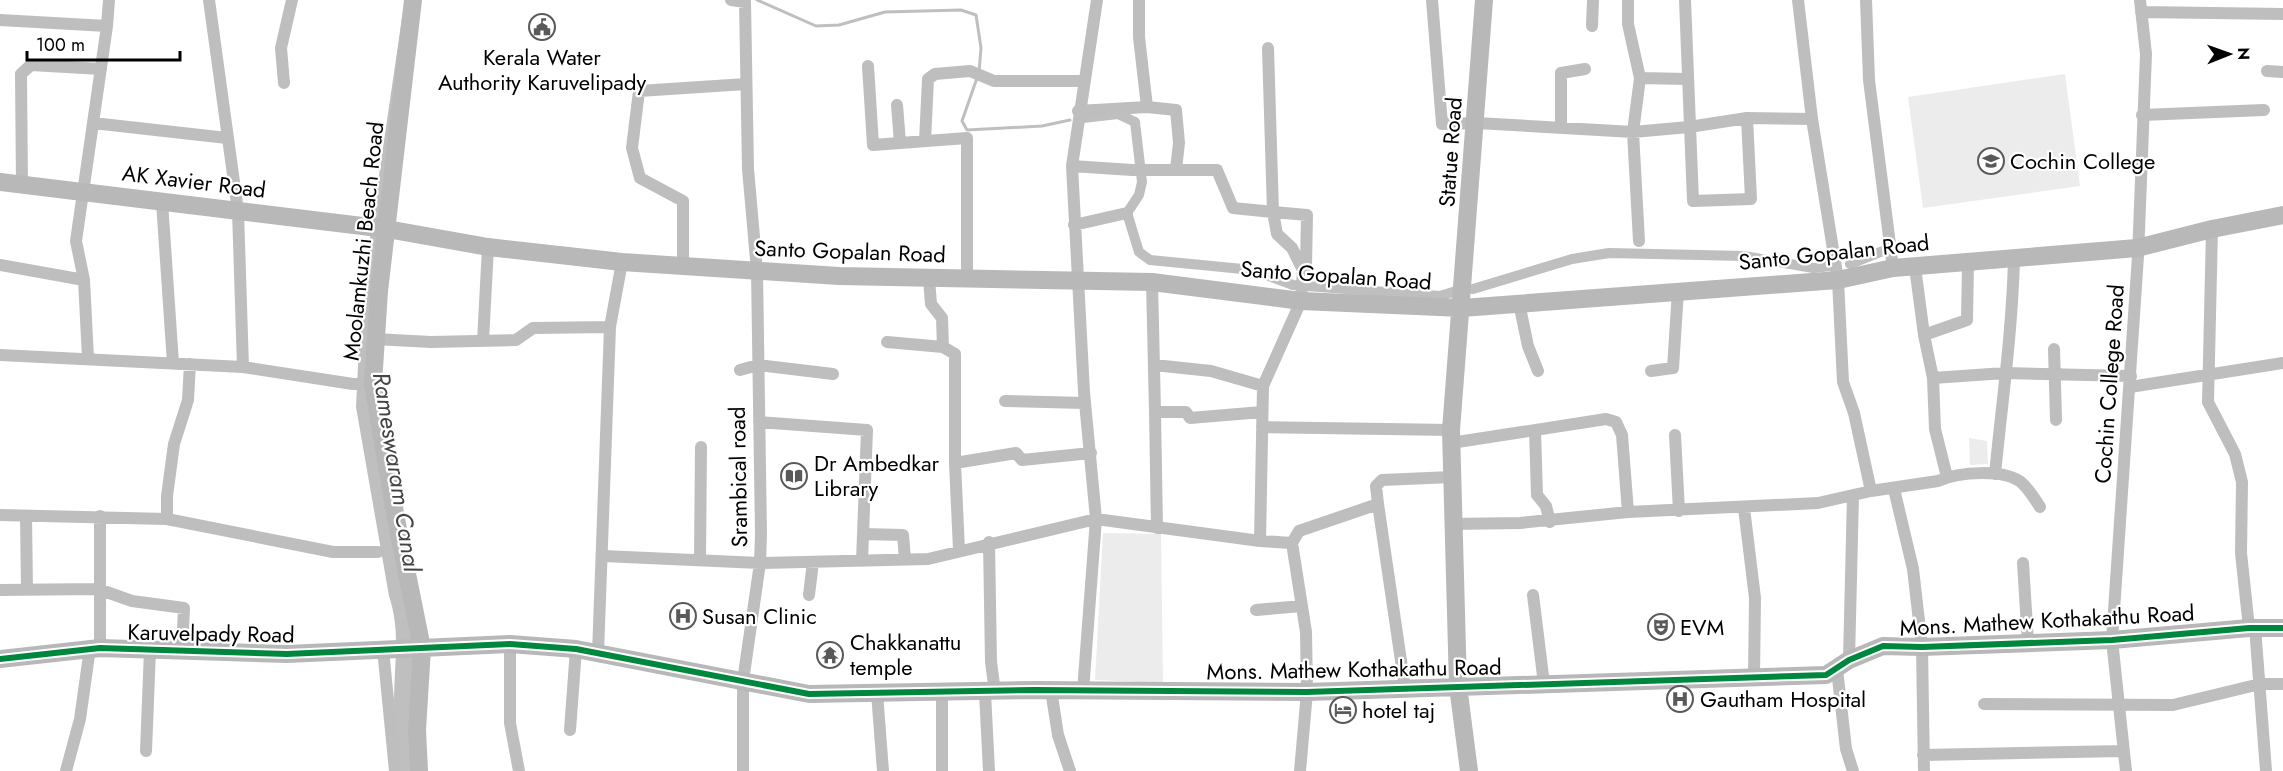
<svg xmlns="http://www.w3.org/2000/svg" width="2283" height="771" font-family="Jost,sans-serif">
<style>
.green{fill:#ececec}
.water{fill:#bfbfbf}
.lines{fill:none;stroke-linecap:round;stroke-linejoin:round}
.stream{stroke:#bfbfbf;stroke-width:3}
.canal{stroke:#bfbfbf;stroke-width:10}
.street{stroke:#bebebe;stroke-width:12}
.secondary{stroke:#b8b8b8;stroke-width:18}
.cycleway-casing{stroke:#fff;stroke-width:10}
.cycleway{stroke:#00873e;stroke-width:6}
.labels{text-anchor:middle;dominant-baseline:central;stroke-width:4.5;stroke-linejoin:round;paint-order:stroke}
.poi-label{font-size:22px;fill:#000;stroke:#fff;text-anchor:start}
.street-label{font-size:22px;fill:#000;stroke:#fff}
.water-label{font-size:24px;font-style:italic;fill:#444;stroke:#fff}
</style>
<rect width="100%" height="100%" fill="#fff"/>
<path class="green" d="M2065,74L2080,186L1923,208L1908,97Z
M1969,438L1987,441L1988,464L1970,465Z
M1103,533L1161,534L1163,683L1095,680Z"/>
<path class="water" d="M403,11L369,331L414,644L411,771H399C397,748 394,724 394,701C394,664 401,632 389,596L356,407L360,326L367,257Z"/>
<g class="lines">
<path class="stream" d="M757,0L816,26L839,25L885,12L961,10L976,15L981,48L979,72
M977,78L962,121L967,130L1042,126L1070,120"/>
<path class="canal" d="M1083,118L1118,114L1135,122L1142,182L1139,195L1127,213L1139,252L1150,260L1253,270L1293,285L1440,296L1456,291
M1850,264L1888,249
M1473,289L1572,259L1609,253L1744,256L1813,268L1830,266"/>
<path class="street" d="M209,0L238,211L243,367
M731,0L745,2L748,169L757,271L761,534L760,563L743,681V771
M1139,0V37L1147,107
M1432,0L1442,124L1477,123L1633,132L1689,127L1747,118L1812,119
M1628,0V24L1640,78L1687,79
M1685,0L1693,201L1751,199L1747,118
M1798,0L1812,119L1838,280L1843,382L1854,413L1871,491
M1866,0L1869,80L1893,268
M2141,12L2283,14
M0,20L107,26
M1592,26L1593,0
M1268,48L1273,212L1307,215L1306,267
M868,66L873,145L967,138V280
M2267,71L2283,72
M284,83L281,48L292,0
M897,105L900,143
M1078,111L1147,107L1176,110L1179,143L1176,169
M2142,115L2264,110
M93,123L227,138
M1561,128V73L1585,69
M925,141L928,79L935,74L970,71L994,81H1084
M1072,166L1132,170H1217L1233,208L1273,212L1277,234L1292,248L1303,270L1301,301L1263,386L1260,541
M22,185L21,74L31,65L101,69
M162,202L173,363
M1074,225L1127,213
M2212,229L2208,402L2235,454L2242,482L2241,553L2249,628
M1639,241L1633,132L1640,78
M0,265L84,280
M683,266V201L640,178L632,148L639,91L746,84
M1915,267L1924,335
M929,279L931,304L942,318L943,347L955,354V463L959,550
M1152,282L1155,412
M1519,303L1528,346L1538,371
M374,339L431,342L516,340L533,328L610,327
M483,341L488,247
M887,342L943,347
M2054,349L2056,420
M0,355L243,367L353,384H373
M88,358L84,280L76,241L107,26L109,0
M1154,365L1211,371L1263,386
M740,370L758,365L833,374
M1651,371L1673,368L1678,291
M1933,378L1924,335L1967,320L1968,263
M2130,387L2283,363
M1005,401L1085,403
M759,422L867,430L862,561
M1262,427L1451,430
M1535,430L1537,495L1546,506L1550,522
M1675,435L1679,511
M1451,443L1606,419L1616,422L1622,435L1628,512
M955,463L1016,453L1022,460L1091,453
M1995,474C2002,403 2012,332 2014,260
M1947,477L1935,429L1933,378L2005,373L2131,376
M1894,489L1913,569L1922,647L1924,771
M1378,504L1405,688
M1744,508L1755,598L1754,677
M0,515L167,519L333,552H378
M26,516L27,590
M167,519V496L174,444L188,400L190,364
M1452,524L1520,523L1628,512L1818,503L1871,491L1938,481C1958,472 2006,468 2023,484C2030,491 2035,499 2040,507
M1157,528L1155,412H1186L1190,418L1262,412
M863,534L903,535L905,559
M989,542L991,662L995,692
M603,556L760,563L928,559L1096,519L1260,541L1292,543
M700,559L701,447
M2023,563L2028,643
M0,590L98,589L132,601L184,608L182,651
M809,595L813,562
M1533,595L1544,684
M1256,610L1302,606
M2255,627L2266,771
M510,644V723L519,771
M100,648V516
M383,649L395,771
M598,653L610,327L622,262
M1849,660L1853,495
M1837,669L1846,749L1853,771
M1051,690L1058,735L1070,771
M1083,691L1096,519L1084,392L1072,166L1097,0
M877,693L883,771
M985,693L989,771
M1984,704L2173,705L2260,684H2283
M570,730L576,649
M146,751L150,650
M1923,755L2123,751
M66,771L80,719L90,648
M942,771V693
M1300,771L1307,692L1306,632L1292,543L1299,531L1378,504L1376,486L1382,480L1452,477
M2126,771L2112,640L2138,256L2146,54L2140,0"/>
<path class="secondary" d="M413,0L379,291L373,384L396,519L422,648L417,730L419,771
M0,182L387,229L488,247L622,262L839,276L1152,282L1301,301L1462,308L1838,280L1893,268L2137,248L2212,229L2283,215
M0,659L100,648L287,654L510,644L576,649L809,694L1034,690L1307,692L1826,675L1849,660L1883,646L1922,647L2112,640L2249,628H2283
M1469,771L1458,686L1451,430L1484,0"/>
<defs>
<path id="cycleway" d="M0,659L100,648L287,654L510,644L576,649L809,694L1034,690L1307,692L1826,675L1849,660L1883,646L1922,647L2112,640L2249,628H2283"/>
</defs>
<use href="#cycleway" class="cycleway-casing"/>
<use href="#cycleway" class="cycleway"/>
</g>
<defs>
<symbol id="civic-ring" viewBox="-11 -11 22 22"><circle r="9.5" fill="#fff" stroke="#595959" stroke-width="1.5"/><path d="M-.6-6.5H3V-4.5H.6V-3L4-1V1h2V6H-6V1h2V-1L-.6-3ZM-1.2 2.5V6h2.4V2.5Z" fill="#595959"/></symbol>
<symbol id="university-ring" viewBox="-11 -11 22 22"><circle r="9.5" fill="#fff" stroke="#595959" stroke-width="1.5"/><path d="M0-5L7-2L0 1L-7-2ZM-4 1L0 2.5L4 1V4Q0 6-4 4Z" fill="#595959"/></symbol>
<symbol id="library-ring" viewBox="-11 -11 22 22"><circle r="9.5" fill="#fff" stroke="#595959" stroke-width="1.5"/><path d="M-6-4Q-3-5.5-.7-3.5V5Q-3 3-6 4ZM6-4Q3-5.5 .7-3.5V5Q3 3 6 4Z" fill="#595959"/></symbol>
<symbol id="hospital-ring" viewBox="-11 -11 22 22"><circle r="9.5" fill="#fff" stroke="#595959" stroke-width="1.5"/><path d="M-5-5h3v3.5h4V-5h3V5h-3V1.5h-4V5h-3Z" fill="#595959"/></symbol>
<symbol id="theatre-ring" viewBox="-11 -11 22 22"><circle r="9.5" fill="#fff" stroke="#595959" stroke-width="1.5"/><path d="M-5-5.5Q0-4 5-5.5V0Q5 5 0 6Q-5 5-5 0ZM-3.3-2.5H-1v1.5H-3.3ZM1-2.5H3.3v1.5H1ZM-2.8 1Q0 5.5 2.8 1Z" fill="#595959"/></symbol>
<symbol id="temple-ring" viewBox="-11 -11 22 22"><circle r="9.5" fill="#fff" stroke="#595959" stroke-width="1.5"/><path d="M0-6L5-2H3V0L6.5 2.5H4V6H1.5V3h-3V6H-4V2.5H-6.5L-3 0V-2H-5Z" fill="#595959"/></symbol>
<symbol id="hotel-ring" viewBox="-11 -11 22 22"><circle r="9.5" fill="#fff" stroke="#595959" stroke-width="1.5"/><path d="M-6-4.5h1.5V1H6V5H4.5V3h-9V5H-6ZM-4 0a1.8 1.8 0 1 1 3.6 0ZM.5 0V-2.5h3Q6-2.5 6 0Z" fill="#595959"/></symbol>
</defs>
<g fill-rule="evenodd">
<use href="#civic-ring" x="527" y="12" width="30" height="30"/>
<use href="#university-ring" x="1976" y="146" width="30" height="30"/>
<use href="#library-ring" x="779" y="461" width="30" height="30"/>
<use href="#hospital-ring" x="668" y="601" width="30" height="30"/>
<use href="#theatre-ring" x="1646" y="612" width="30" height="30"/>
<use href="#temple-ring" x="815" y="640" width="30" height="30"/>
<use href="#hospital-ring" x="1665" y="684" width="30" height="30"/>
<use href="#hotel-ring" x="1328" y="695" width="30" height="30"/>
</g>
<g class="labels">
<g class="poi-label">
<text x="542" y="57" text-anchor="middle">Kerala Water<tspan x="542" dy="25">Authority Karuvelipady</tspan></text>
<text x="2010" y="161">Cochin College</text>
<text x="814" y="463">Dr Ambedkar<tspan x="814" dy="25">Library</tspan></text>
<text x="702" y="616">Susan Clinic</text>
<text x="1680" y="627">EVM</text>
<text x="850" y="642">Chakkanattu<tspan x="850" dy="25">temple</tspan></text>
<text x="1700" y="699">Gautham Hospital</text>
<text x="1362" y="710">hotel taj</text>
</g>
<g class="street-label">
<text transform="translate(1450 152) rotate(-86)">Statue Road</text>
<text transform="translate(194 181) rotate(7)">AK Xavier Road</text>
<text transform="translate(363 241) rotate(-84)">Moolamkuzhi Beach Road</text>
<text transform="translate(850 251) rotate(2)">Santo Gopalan Road</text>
<text transform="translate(1834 252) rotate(-6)">Santo Gopalan Road</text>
<text transform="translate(1336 275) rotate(4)">Santo Gopalan Road</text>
<text transform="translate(2109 384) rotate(-86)">Cochin College Road</text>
<text transform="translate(738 477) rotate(-91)">Srambical road</text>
<text transform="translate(2047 620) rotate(-3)">Mons. Mathew Kothakathu Road</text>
<text transform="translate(211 633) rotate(1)">Karuvelpady Road</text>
<text transform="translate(1354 669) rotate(-1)">Mons. Mathew Kothakathu Road</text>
</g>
<g class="water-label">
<text transform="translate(397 472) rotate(81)">Rameswaram Canal</text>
</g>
</g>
<g transform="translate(2229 54) rotate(89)" stroke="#ffffff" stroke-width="4.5" paint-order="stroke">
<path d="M0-4.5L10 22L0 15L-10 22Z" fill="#000000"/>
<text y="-9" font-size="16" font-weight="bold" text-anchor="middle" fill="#000000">N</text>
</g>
<path d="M27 51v9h153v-9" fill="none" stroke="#000000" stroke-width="3"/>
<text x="36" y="51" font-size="18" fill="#000000" stroke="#ffffff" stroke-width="4.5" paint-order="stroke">100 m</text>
</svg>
